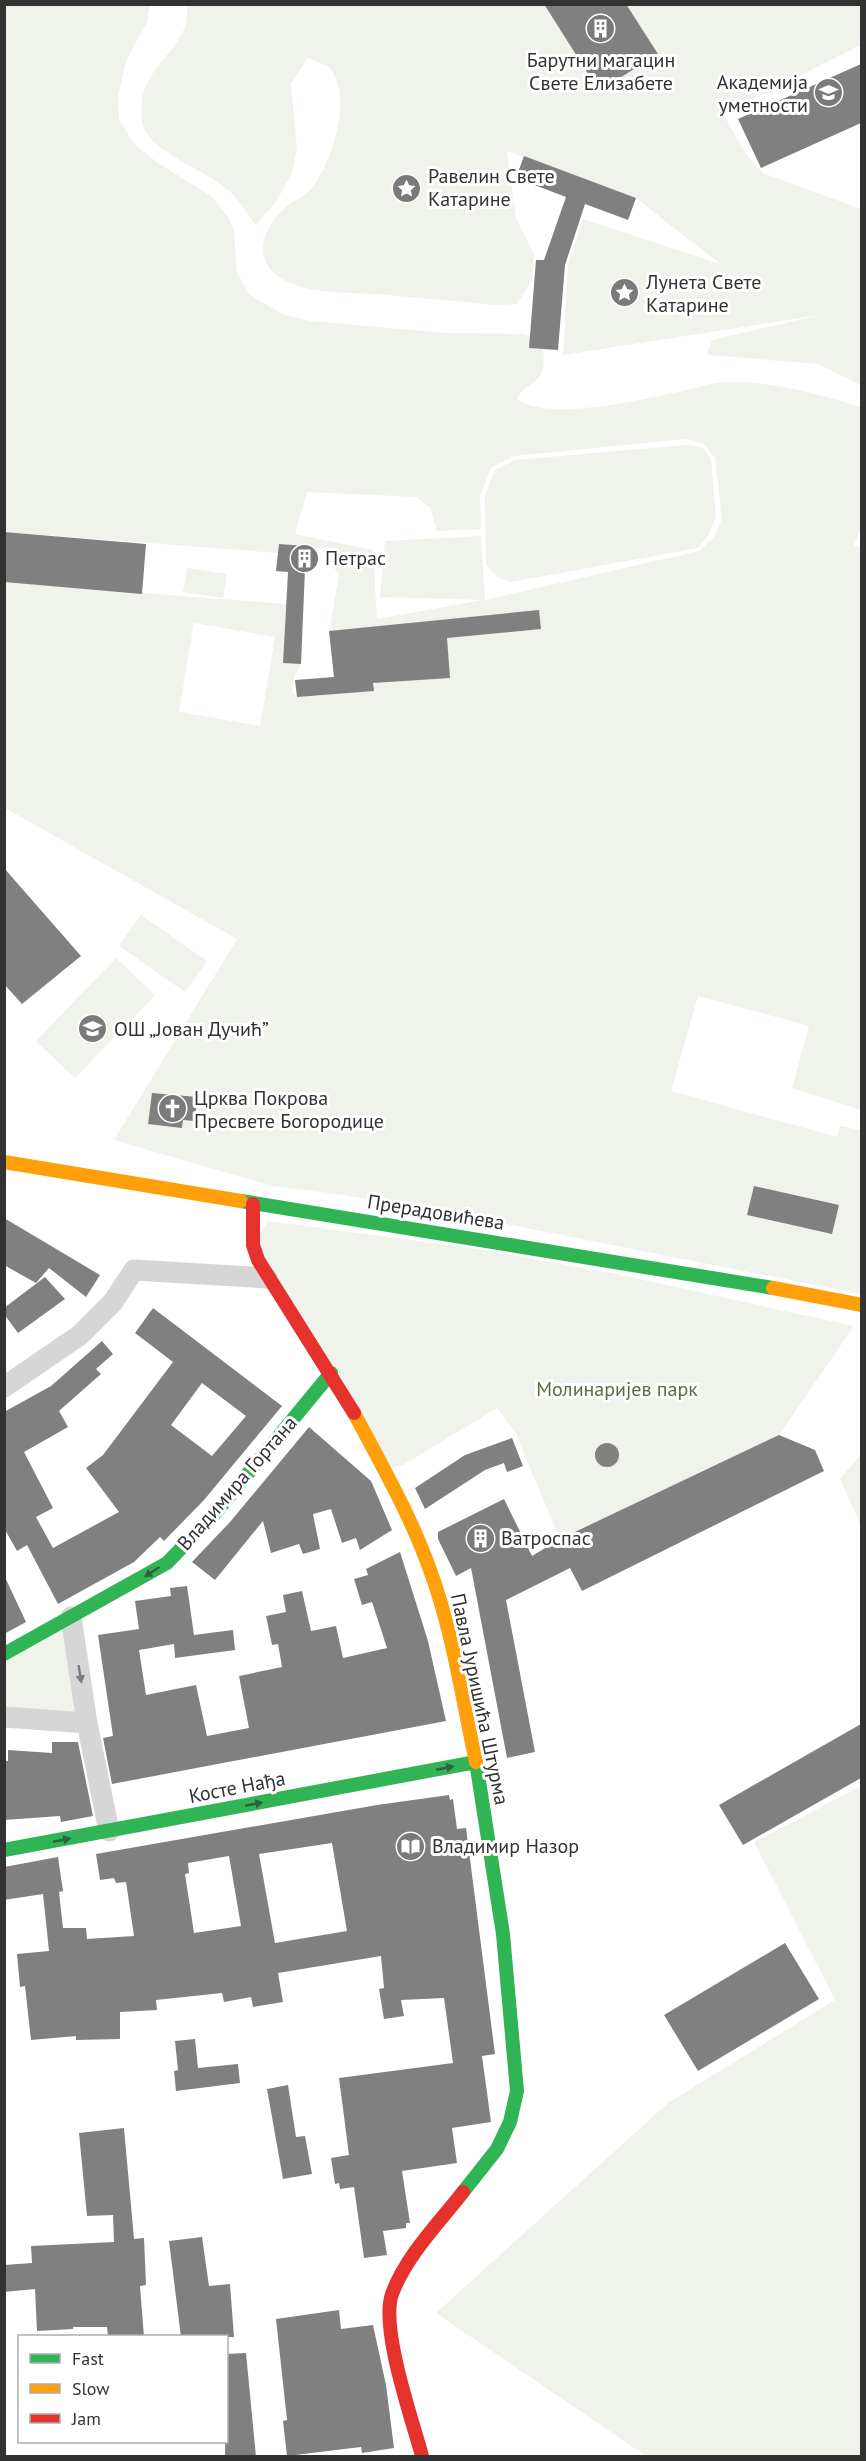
<svg xmlns="http://www.w3.org/2000/svg" width="866" height="2461" font-family="'PT Sans',sans-serif">
<style>
.green{fill:#f0f3ec;fill-rule:evenodd}
.building{fill:#808080;fill-rule:evenodd}
.lines{fill:none;stroke-linecap:round;stroke-linejoin:round}
.street{stroke:#d6d6d6;stroke-width:21}
.fast{stroke:#30b455;stroke-width:14}
.slow{stroke:#ff9f0a;stroke-width:14}
.jam{stroke:#e5322d;stroke-width:14}
.oneway{fill:#31603e}
.oneway2{fill:#7c7c7c}
.labels{text-anchor:middle;dominant-baseline:central;stroke-width:6;stroke-linejoin:round;paint-order:stroke}
.poi-label{font-size:20px;fill:#323232;stroke:#fff;text-anchor:start}
.street-label{font-size:20px;fill:#323232;stroke:#fff}
.park-label{font-size:20px;fill:#596c42;stroke:#fff}
</style>
<rect width="100%" height="100%" fill="#fff"/>
<path class="green" d="M5,5H150L147,22L126,61L118,97L119,119L134,144L158,163L211,196L227,215L234,230L237,272L249,294L282,314L311,321L445,333L524,334L542,342C544,356 547,373 534,382C526,388 521,390 517,399C548,423 650,398 687,390C700,387 714,382 727,382C773,381 818,394 861,407V529L854,545L862,549L861,1110L792,1088L809,1026L698,996L671,1091L837,1137L840,1126L861,1130V1294L485,1220L344,1195L272,1186L114,1140L237,939L5,808L4,582L286,604L283,662L301,664L294,677L292,692L297,697L373,691L375,667L343,632L329,631L339,575L331,563L332,549L279,544L278,553L5,532ZM686,439L704,444L715,458L722,519L713,538L699,551L485,600L481,536L385,541L380,597L483,600L377,619L373,550L295,534L307,492L417,497L430,508L437,531L481,529L480,496L491,468L514,456ZM194,623L275,637L260,726L179,712Z
M187,5H861V45L723,114L746,154L763,173L861,209V385L818,364L707,355L712,340L820,315L563,355L568,265L583,219L720,264L636,198L507,151L516,218L534,254L532,280L517,304L493,305C453,301 414,297 375,294C344,292 309,295 281,278C273,274 267,266 264,257C258,238 276,214 291,203C297,199 305,196 310,190C331,167 352,99 332,71C328,65 315,61 308,58L291,84L297,149L292,173L276,202L256,225C247,213 239,199 227,189C206,170 146,151 142,121C136,74 169,63 185,27C188,21 187,11 187,5Z
M686,445L703,448L711,459L716,517L708,536L698,548L511,582L498,578L486,565L485,496L494,471L514,460Z
M187,568L227,574L223,598L183,592Z
M141,915L207,961L185,992L119,946Z
M116,958L155,995L75,1078L36,1041Z
M268,1221L478,1249L616,1274L854,1326L779,1435L560,1539L515,1432L497,1408L403,1465L385,1470L253,1245Z
M861,1454V1526L840,1479Z
M71,1617L87,1723L5,1717L4,1654Z
M861,1786V2456H646L436,2313L668,2103L835,2000L754,1842Z"/>
<path class="building" d="M544,4H626L658,54L599,91Z
M861,64V123L761,168L738,119Z
M524,156L636,198L628,220L585,204L565,265L558,350L529,348L536,260H544L566,197L516,178Z
M4,532L146,544L142,594L4,582Z
M279,544L306,546L301,664L283,663L288,572L276,571Z
M539,610L541,629L447,638L450,678L373,683L374,691L297,697L295,680L334,677L329,631Z
M4,868L81,956L22,1004L4,984Z
M152,1093L197,1097L195,1121L183,1120L182,1128L148,1124Z
M754,1186L839,1205L832,1234L747,1215Z
M4,1218L100,1275L86,1297L49,1268L36,1283L4,1265Z
M45,1277L65,1299L18,1333L4,1314V1308Z
M153,1308L282,1406L204,1500L164,1541L160,1537L134,1562L58,1604L27,1545L17,1551L4,1528V1412L51,1386L102,1341L113,1354L96,1369L101,1374L59,1411L68,1427L24,1452L53,1508L36,1517L53,1548L119,1512L86,1468L103,1455L173,1362L135,1333ZM202,1383L246,1416L212,1456L171,1425Z
M309,1427L371,1481L392,1530L360,1550L356,1538L342,1543L331,1509L313,1514L320,1549L303,1554L299,1544L271,1553L263,1521L215,1580L192,1562L230,1522Z
M779,1435L815,1450L824,1471L582,1591L570,1568L506,1600L535,1752L507,1758L471,1568L456,1576L438,1539V1532L504,1499L532,1556L560,1539Z
M512,1438L523,1466L507,1472L504,1463L485,1470L425,1509L415,1488L465,1455Z
M595 1455a12 12 0 1 1 24 0a12 12 0 1 1-24 0Z
M400,1552L428,1641L446,1721L112,1784L103,1738L113,1736L98,1635L139,1629L135,1601L171,1596L170,1588L187,1586L194,1635L233,1630L235,1650L175,1658L174,1644L139,1650L146,1695L196,1685L207,1736L249,1728L239,1676L282,1667L278,1644L272,1645L266,1616L286,1612L283,1595L302,1591L311,1631L336,1626L343,1658L387,1648L372,1602L362,1605L354,1579L368,1575L366,1569Z
M4,1575L26,1622L4,1634Z
M861,1724V1778L743,1845L719,1805Z
M52,1742H78L93,1816L61,1822L60,1816L4,1820V1761H8V1750L52,1753Z
M449,1795L450,1800L453,1799L457,1829L466,1828L495,2054L482,2056L491,2122L452,2128L457,2163L402,2171L410,2223H406V2228L383,2231L387,2255L364,2258L354,2187L340,2189L339,2183L335,2184L331,2158L349,2155L339,2078L453,2063L444,1998L401,2000L404,2016L384,2019L379,1989L384,1988L381,1956L278,1973L283,2002L253,2007L251,1997L224,2002L222,1993L156,2000L157,2010L120,2012V2039L76,2040V2036L31,2040L25,1986L20,1987L17,1954L49,1951L43,1894L4,1900V1867L58,1857L63,1891L59,1892L63,1928H86L87,1939L134,1936L126,1882L116,1883L114,1878L100,1880L96,1854L377,1805ZM332,1843L347,1931L275,1943L259,1854ZM229,1856L241,1926L194,1933L185,1874L189,1873L188,1863Z
M785,1943L819,1999L698,2071L664,2015Z
M195,2039L198,2068L238,2064L240,2083L176,2091L174,2071L178,2070L175,2041Z
M288,2085L296,2137L305,2136L312,2174L283,2179L267,2089Z
M124,2128L134,2239L144,2238L146,2285L140,2286L144,2337H108L107,2327H73V2329L37,2331L35,2289L4,2292V2265L32,2263L31,2246L114,2242L113,2215L87,2216L79,2133Z
M202,2237L209,2286L230,2284L234,2337H181L169,2241Z
M339,2310L341,2329L373,2325L386,2385L394,2448L362,2453L361,2447L287,2456L283,2421L287,2420L276,2319Z
M246,2353L256,2457H225L226,2354Z"/>
<g class="lines">
<path class="street" d="M4,1387L80,1335L113,1302L134,1270L267,1278
M71,1617L87,1723L109,1831
M4,1717L87,1723"/>
<path class="fast" d="M241,1201L773,1288
M4,1654L167,1563L217,1511L331,1373
M4,1850L476,1762
M463,2192L497,2149L510,2122L517,2091L503,1934L476,1762"/>
<path class="slow" d="M4,1162L241,1201
M773,1288L862,1305
M354,1413C381,1464 411,1516 430,1570C453,1632 462,1698 476,1762"/>
<path class="jam" d="M253,1204V1245L258,1260L354,1413
M422,2456C412,2419 380,2328 392,2294C406,2256 438,2224 463,2192"/>
</g>
<defs><path id="oneway-solid" d="M-6-.8H1V-3.2L6.5 0L1 3.2V.8H-6Z" transform="scale(1.5)"/></defs>
<g class="oneway">
<use href="#oneway-solid" transform="translate(152 1572) rotate(147)"/>
<use href="#oneway-solid" transform="translate(445 1768) rotate(-11)"/>
<use href="#oneway-solid" transform="translate(254 1804) rotate(-11)"/>
<use href="#oneway-solid" transform="translate(62 1840) rotate(-11)"/>
</g>
<use class="oneway2" href="#oneway-solid" transform="translate(80 1674) rotate(81)"/>
<defs>
<symbol id="building-disc" viewBox="-11 -11 22 22"><circle r="9.5" fill="#7a7a7a" stroke="#fff"/><path d="M-4-6H4V6H1V3H-1V6H-4ZM-2.5-4.3h1.7v1.8h-1.7ZM.8-4.3h1.7v1.8H.8ZM-2.5-1h1.7V.8h-1.7ZM.8-1h1.7V.8H.8Z" fill="#fff"/></symbol>
<symbol id="university-disc" viewBox="-11 -11 22 22"><circle r="9.5" fill="#7a7a7a" stroke="#fff"/><path d="M0-5L7-2L0 1L-7-2ZM-4 1L0 2.5L4 1V4Q0 6-4 4Z" fill="#fff"/></symbol>
<symbol id="sight-disc" viewBox="-11 -11 22 22"><circle r="9.5" fill="#7a7a7a" stroke="#fff"/><path d="M0-6L1.8-2.2L6-1.7L2.9 1.2L3.7 5.4L0 3.3L-3.7 5.4L-2.9 1.2L-6-1.7L-1.8-2.2Z" fill="#fff"/></symbol>
<symbol id="school-disc" viewBox="-11 -11 22 22"><circle r="9.5" fill="#7a7a7a" stroke="#fff"/><path d="M0-5L7-2L0 1L-7-2ZM-4 1L0 2.5L4 1V4Q0 6-4 4Z" fill="#fff"/></symbol>
<symbol id="church-disc" viewBox="-11 -11 22 22"><circle r="9.5" fill="#7a7a7a" stroke="#fff"/><path d="M-1.2-6h2.4v3.5h3.3v2.4h-3.3V6h-2.4V-.1h-3.3v-2.4h3.3Z" fill="#fff"/></symbol>
<symbol id="library-disc" viewBox="-11 -11 22 22"><circle r="9.5" fill="#7a7a7a" stroke="#fff"/><path d="M-6-4Q-3-5.5-.7-3.5V5Q-3 3-6 4ZM6-4Q3-5.5 .7-3.5V5Q3 3 6 4Z" fill="#fff"/></symbol>
</defs>
<g fill-rule="evenodd">
<use href="#building-disc" x="584" y="12" width="33" height="33"/>
<use href="#university-disc" x="812" y="76" width="33" height="33"/>
<use href="#sight-disc" x="390" y="172" width="33" height="33"/>
<use href="#sight-disc" x="608" y="276" width="33" height="33"/>
<use href="#building-disc" x="288" y="542" width="33" height="33"/>
<use href="#school-disc" x="76" y="1012" width="33" height="33"/>
<use href="#church-disc" x="156" y="1092" width="33" height="33"/>
<use href="#building-disc" x="464" y="1522" width="33" height="33"/>
<use href="#library-disc" x="394" y="1830" width="33" height="33"/>
</g>
<g class="labels">
<g class="poi-label">
<text x="601" y="60" text-anchor="middle">Барутни магацин<tspan x="601" dy="23">Свете Елизабете</tspan></text>
<text x="808" y="82" text-anchor="end">Академија<tspan x="808" dy="23">уметности</tspan></text>
<text x="428" y="176">Равелин Свете<tspan x="428" dy="23">Катарине</tspan></text>
<text x="646" y="282">Лунета Свете<tspan x="646" dy="23">Катарине</tspan></text>
<text x="325" y="558">Петрас</text>
<text x="114" y="1029">ОШ „Јован Дучић”</text>
<text x="194" y="1098">Црква Покрова<tspan x="194" dy="23">Пресвете Богородице</tspan></text>
<text x="501" y="1538">Ватроспас</text>
<text x="432" y="1846">Владимир Назор</text>
</g>
<g class="street-label">
<text transform="translate(436 1212) rotate(9)">Прерадовићева</text>
<text transform="translate(237 1483) rotate(-49)">Владимира Гортана</text>
<text transform="translate(480 1699) rotate(78)">Павла Јуришића Штурма</text>
<text transform="translate(237 1787) rotate(-11)">Косте Нађа</text>
</g>
<g class="park-label">
<text x="617" y="1389">Молинаријев парк</text>
</g>
</g>
<rect width="866" height="2461" fill="none" stroke="#323232" stroke-width="12"/>
<rect x="18" y="2335" width="210" height="108" fill="#ffffff" stroke="#adadad" stroke-width="1.5"/>
<rect x="30" y="2354" width="30" height="9" fill="#30b455" stroke="#adadad" stroke-width="1.5"/>
<text x="72" y="2365" font-size="18" fill="#323232">Fast</text>
<rect x="30" y="2384" width="30" height="9" fill="#ff9f0a" stroke="#adadad" stroke-width="1.5"/>
<text x="72" y="2395" font-size="18" fill="#323232">Slow</text>
<rect x="30" y="2414" width="30" height="9" fill="#e5322d" stroke="#adadad" stroke-width="1.5"/>
<text x="72" y="2425" font-size="18" fill="#323232">Jam</text>
</svg>
